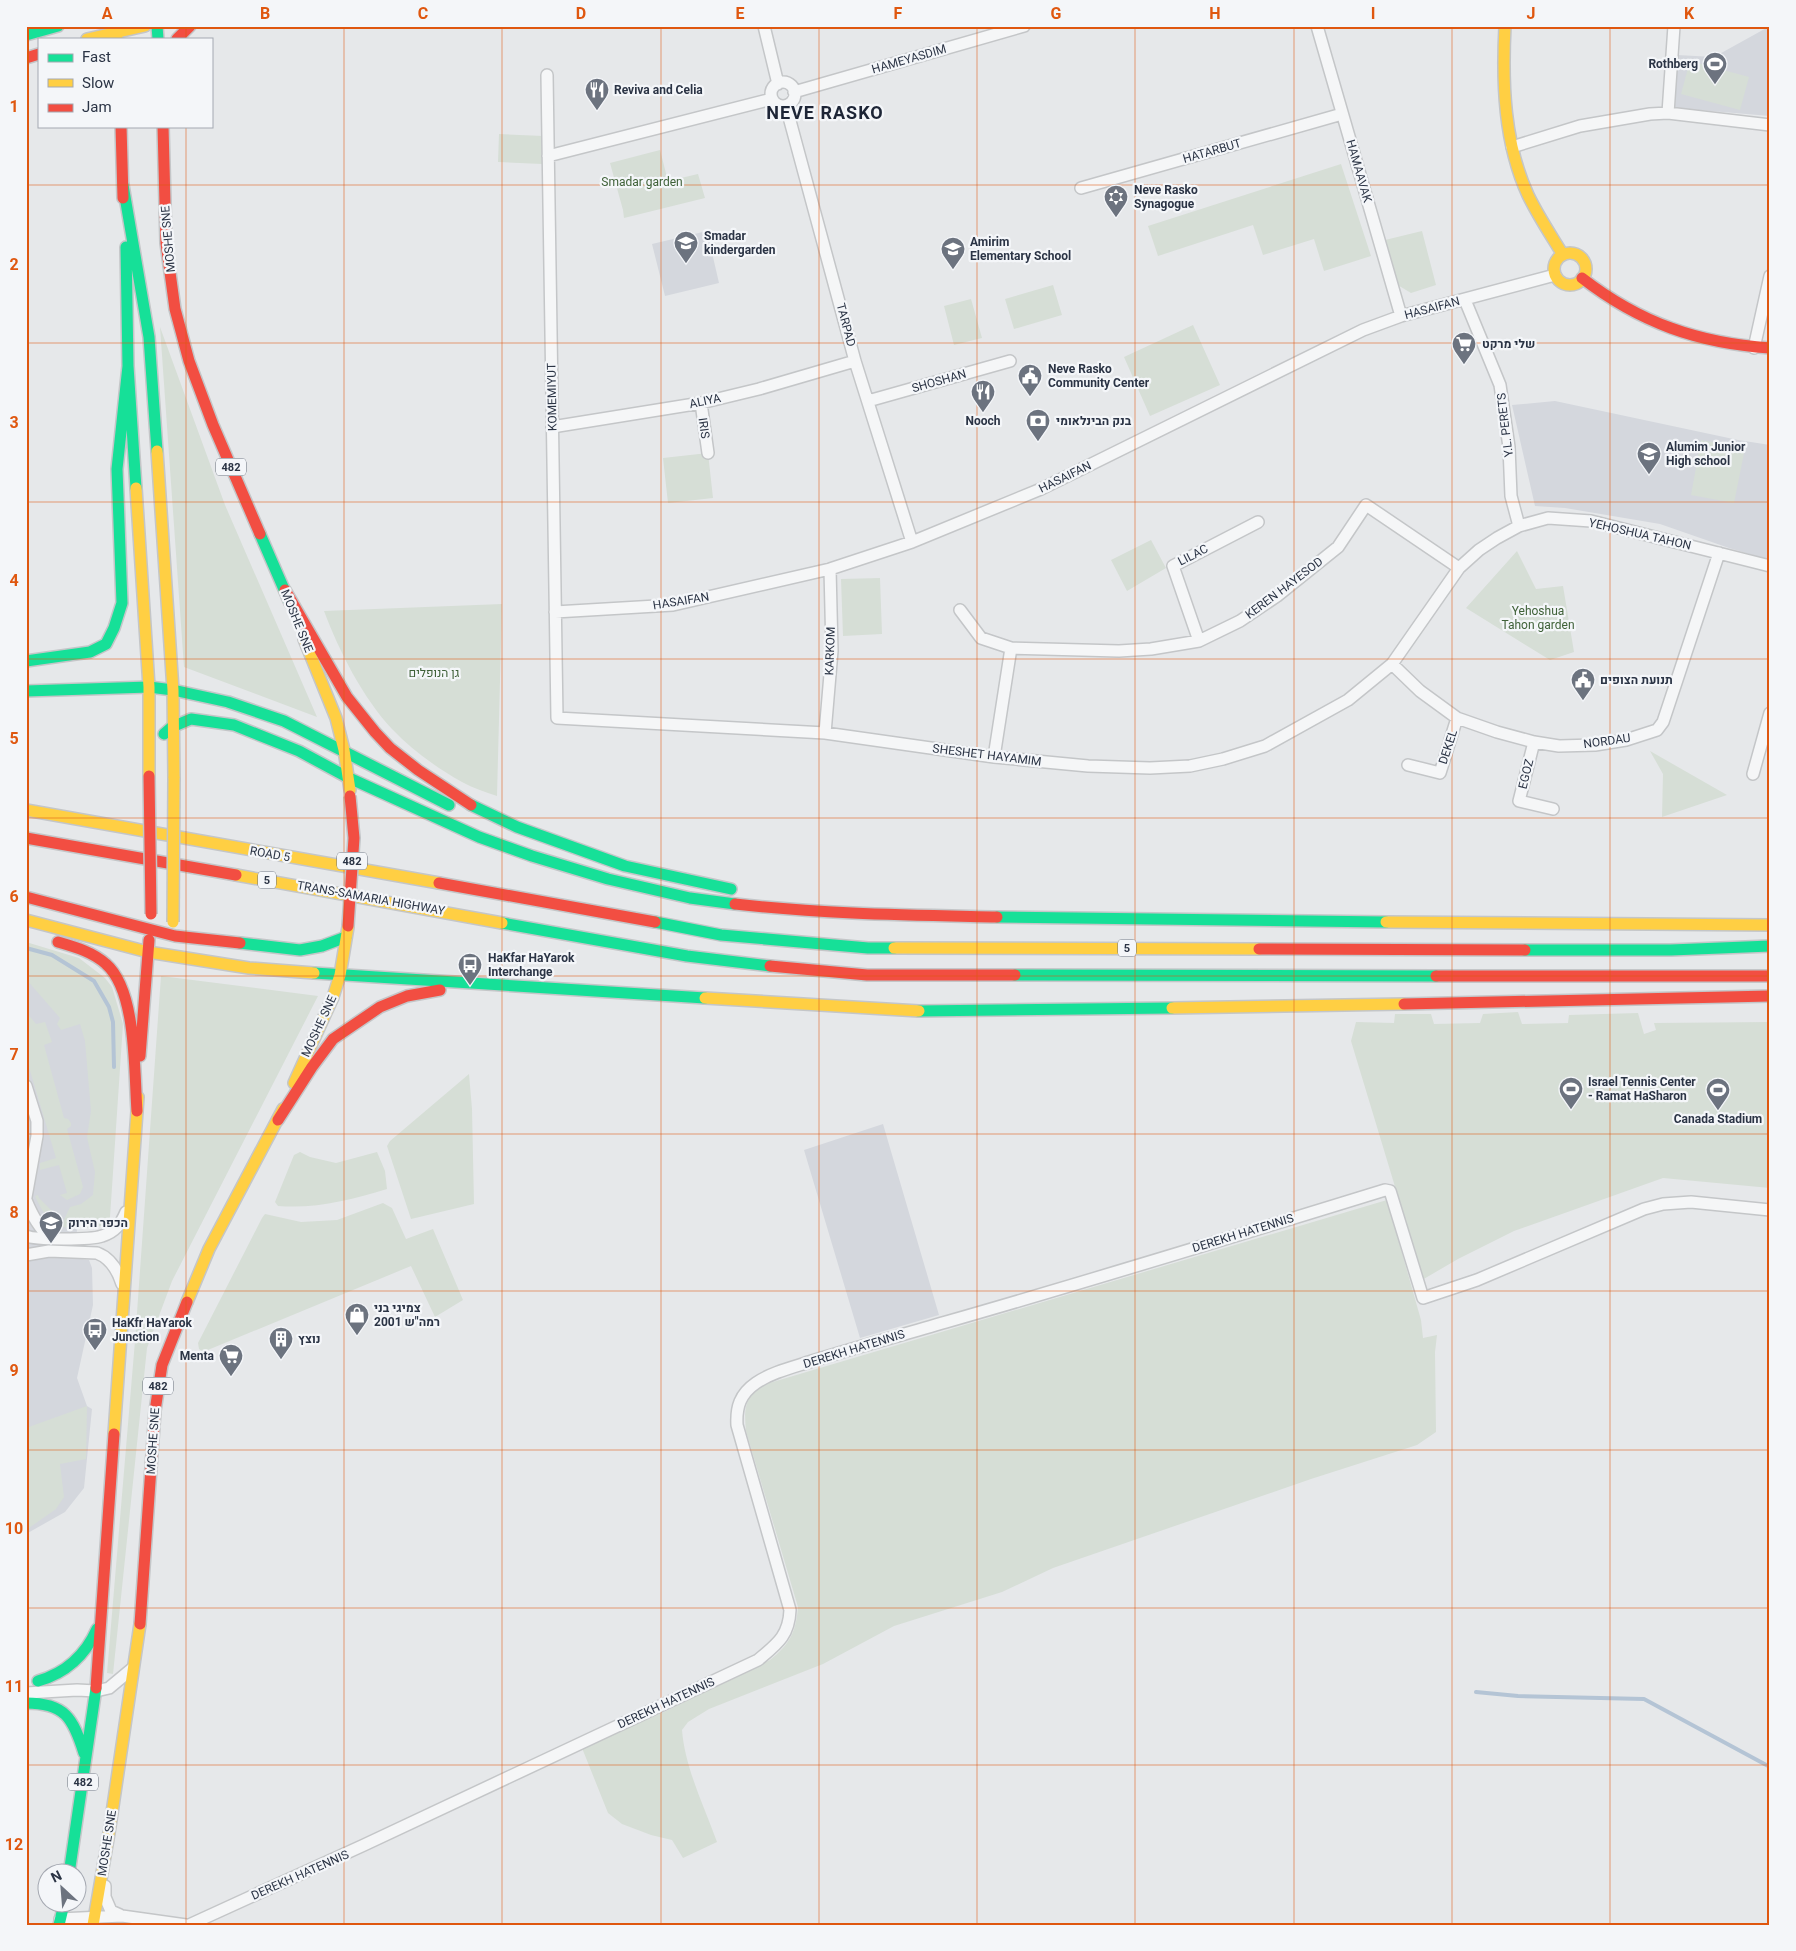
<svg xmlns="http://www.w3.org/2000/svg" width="1796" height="1951" font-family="Roboto,Heebo,sans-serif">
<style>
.built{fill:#d4d7dd}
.green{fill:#d6ded6}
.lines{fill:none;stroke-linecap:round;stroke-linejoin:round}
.stream{stroke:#b4c4d5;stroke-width:4}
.street-casing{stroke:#c4c6c8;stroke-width:14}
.fast-casing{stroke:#c4c6c8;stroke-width:14}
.slow-casing{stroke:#c4c6c8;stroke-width:14}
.jam-casing{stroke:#c4c6c8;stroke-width:14}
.street{stroke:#f5f6f7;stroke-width:11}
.fast{stroke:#16e098;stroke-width:11}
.slow{stroke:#ffcf43;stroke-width:11}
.jam{stroke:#f24e42;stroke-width:11}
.slow-bridge-casing{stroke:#c2c5c8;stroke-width:14;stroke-linecap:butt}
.jam-bridge-casing{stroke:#c2c5c8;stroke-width:14;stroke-linecap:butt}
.slow-bridge{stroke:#ffcf43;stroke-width:11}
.jam-bridge{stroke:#f24e42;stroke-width:11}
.grid{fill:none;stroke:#df570f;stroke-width:1;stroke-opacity:0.55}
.labels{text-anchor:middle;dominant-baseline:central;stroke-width:4.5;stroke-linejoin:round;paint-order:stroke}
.shield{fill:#f4f6f9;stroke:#676e7b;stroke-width:1}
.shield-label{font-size:11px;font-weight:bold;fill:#2b3445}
.street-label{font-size:12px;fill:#2b3445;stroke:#f4f6f9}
.poi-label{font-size:12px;font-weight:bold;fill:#2b3445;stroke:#f4f6f9;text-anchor:start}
.park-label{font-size:12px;fill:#3f6138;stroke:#f4f6f9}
.district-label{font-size:18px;font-weight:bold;letter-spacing:1px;fill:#1d2536;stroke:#f4f6f9}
.neatline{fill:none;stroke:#df570f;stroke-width:2}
.grid-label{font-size:16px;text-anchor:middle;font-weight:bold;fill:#df570f}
</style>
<rect width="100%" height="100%" fill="#e6e8ea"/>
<path class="built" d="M1770,26V116L1675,108L1677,55L1714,57Z
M707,231L719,283L665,296L652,244Z
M1555,401L1738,440L1770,445V560L1729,548L1660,524L1565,508L1535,506L1512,405Z
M26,957L106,1014L99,1227L77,1228L76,1255H82V1259L89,1260L92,1268L93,1305L77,1378L87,1406L92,1409L84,1488L65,1512L26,1534Z
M883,1124L939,1315L860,1338L804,1150Z"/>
<path class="green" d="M1690,61L1749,77L1740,110L1681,94Z
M499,134L543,136L542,164L498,162Z
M660,150L668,181L698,174L705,198L624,218L623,210L610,163Z
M1341,164L1371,256L1324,271L1314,239L1263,255L1253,225L1158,256L1148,226Z
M1422,231L1436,285L1411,293L1396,284L1385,240Z
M1053,285L1062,315L1014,329L1005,299Z
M971,299L982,338L954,345L944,306Z
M1193,325L1220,385L1150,416L1124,357Z
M160,327L225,505L317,717L184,667Z
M1701,440L1745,448L1734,503L1691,495Z
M708,453L713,498L668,503L663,458Z
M1151,540L1166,568L1127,591L1111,560Z
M1517,551L1536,589L1563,586L1574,652L1550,660L1466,608Z
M880,578L882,634L843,636L841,579Z
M502,604L497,796C485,792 473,788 462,782C437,768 412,750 392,729C363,698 339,651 324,611Z
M1650,751L1727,795L1662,817L1663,774Z
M26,942L79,958L105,978L112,987L123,1024L110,1217C109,1220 108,1222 106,1224C99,1229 63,1229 55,1225C47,1220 39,1205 35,1196L38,1195L39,1198L63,1222L70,1207L81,1204L93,1195L95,1172L87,1137L91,1111L85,1041L80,1024L61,1030L57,1024L60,1018L26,979Z
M161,976L318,996L172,1281L147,1348L113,1674L107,1673L135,1341Z
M26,1012L36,1024L45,1022L52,1042L44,1045L64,1118L68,1119L71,1123V1126L67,1129L83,1187L80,1194L67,1200L60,1195L67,1193L59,1165L40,1170V1163L56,1158L26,1057Z
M1518,1012L1522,1024L1568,1023L1569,1015L1638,1013L1644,1034L1656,1030L1654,1023L1770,1022V1188L1663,1178L1514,1231L1458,1259L1422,1280L1393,1180L1351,1041L1356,1022L1394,1023L1395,1014H1431L1434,1024L1480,1023L1483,1014Z
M469,1074L472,1109L474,1204L411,1219L387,1146L390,1141Z
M300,1152L310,1157L336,1163L377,1152L385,1171L387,1189C351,1200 316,1209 278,1206L275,1202L294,1155Z
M1387,1200L1421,1320L1423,1338L1437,1335L1435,1352L1436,1432L1417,1445L1311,1479L1053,1568L1002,1592L894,1626L823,1664L709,1709L688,1722L682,1730C685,1768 704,1806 717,1842L683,1858L672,1840L651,1835L622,1824L608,1813L582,1748L662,1713L770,1660C790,1644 796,1632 798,1607L746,1431C744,1409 744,1396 766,1384Z
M383,1203L392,1208L406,1239L433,1229L463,1300L435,1317L411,1266L203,1352L199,1349L198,1343L262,1218L265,1214L301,1222L337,1220Z
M87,1406L86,1459L60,1464L64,1497L56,1509L26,1530V1428Z"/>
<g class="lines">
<path class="stream" d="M26,948L52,955L94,981L109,1007L113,1022L114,1067
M1476,1692L1518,1696L1644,1699L1770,1767"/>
<defs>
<path id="street" d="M764,26L778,84
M1317,26L1401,316
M547,75L557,718L825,733L994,757L1088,766L1150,768L1190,766L1223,759L1265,746L1348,700L1392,664L1459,568L1479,550L1497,538L1519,526L1548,518L1591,521L1770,566
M771 94a12 12 0 1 1 24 0a12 12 0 1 1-24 0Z
M794,92L1024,26
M786,106L855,361L912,542
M1668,113L1674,26
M1512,147L1580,126L1650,114L1668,113L1770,125
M548,156L772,99
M1081,188L1342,114
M1465,300L1500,385L1509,447L1511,496L1519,526
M1754,348L1770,276
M868,401L1010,361
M701,403L708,453
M552,427L701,403L759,389L855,361
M960,610L981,638L1011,648L1119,651L1151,649L1199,641L1240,621L1277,596L1338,547L1366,505L1459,568
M555,612L673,605L830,569L912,542L1041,489L1363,330L1401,316L1555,275
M1199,641L1173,566L1258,522
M1392,664L1420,691L1457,718L1497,732L1534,742L1559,746L1595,745L1626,740L1657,730L1663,722L1719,553
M825,733L832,651L830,569
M1534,742L1519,801L1553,809
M994,757L1011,648
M1408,765L1440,773L1457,718
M1753,774L1770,713
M26,1086L37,1121V1136L26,1197
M26,1200C32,1215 39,1229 52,1239
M26,1236C36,1240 91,1240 102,1236C115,1232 121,1224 126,1212
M26,1255L49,1251L97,1253C110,1258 118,1271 122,1284
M26,1693L77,1690L96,1691L109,1688L133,1668
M105,1886V1897L111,1911L120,1915
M60,1919L122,1916L186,1925
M189,1925L364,1845L758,1660C777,1644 789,1636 790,1610L737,1425C736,1407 740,1394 756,1383C772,1372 794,1367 812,1361C857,1347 902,1335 946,1322C1093,1280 1239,1235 1385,1190L1390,1191L1391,1194L1423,1298L1477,1280L1644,1209L1663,1204L1691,1202L1770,1210"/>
<path id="fast" d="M157,26L158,39
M26,35L58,26
M123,185L149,337L157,451
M126,247L128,366L136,488
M260,534L290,603
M26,661L90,652L106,644L114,628L122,603L117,469L128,366
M26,691L149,687L173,690L228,702L284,721L449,805
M164,734L172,727L191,719L234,725L299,751L347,777
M347,777L479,837L532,856L608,879L690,898L735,904
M471,805L517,827L625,866L731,889
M997,917L1386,922
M655,922L721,935L868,948H894
M502,923L687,956L770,966
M240,943L300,950L322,946L346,937
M1525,950H1671L1770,946
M314,973L705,998
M1015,975L1436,976
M919,1011L1172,1008
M38,1681C66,1673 85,1656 97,1629
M26,1703C65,1703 73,1718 84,1753
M69,1874L96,1688
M59,1925L64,1904"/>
<path id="slow" d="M116,26L117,39
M1505,26C1502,83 1504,143 1528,195C1538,216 1551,235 1563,255
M87,39L145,26
M1554 269a16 16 0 1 1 32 0a16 16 0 1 1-32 0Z
M157,451L173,690L174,778
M136,488L149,687V776
M304,639L336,718L344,750L350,790
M26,810L439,883
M236,875L502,923
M26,920L148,952L249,968L314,973
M1386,922L1770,925
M894,948L1259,949
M705,998L919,1011
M1172,1008L1404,1004
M294,1083L333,997L340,975L348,927
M187,1302L209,1249L283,1109
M114,1434L138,1097
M93,1925L109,1833L140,1624"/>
<path id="jam" d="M177,39L190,26
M26,58L39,54
M121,126L123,198
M163,126L166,243L175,309L189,361L213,425L260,534
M1582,278C1640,323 1698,343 1770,348
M285,590L347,697L375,732L390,748L418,770L471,805
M26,838L236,875
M439,883L655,922
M26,897L175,936L240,943
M735,904C822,914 910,915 997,917
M58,942C75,947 93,952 106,964C137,991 134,1072 137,1111
M1259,949L1525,950
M770,966L867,975H1015
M1436,976H1770
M1404,1004L1770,996
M140,1056L149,940
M278,1120L312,1067L333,1039L380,1007L407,996L440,990
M140,1624L155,1411L162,1365L187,1302
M96,1688L114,1434"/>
</defs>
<use href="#street" class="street-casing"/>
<use href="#fast" class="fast-casing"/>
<use href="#slow" class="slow-casing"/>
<use href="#jam" class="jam-casing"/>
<use href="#street" class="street"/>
<use href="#fast" class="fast"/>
<use href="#slow" class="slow"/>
<use href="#jam" class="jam"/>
<defs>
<path id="slow-bridge" d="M173,922L174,778"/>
<path id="jam-bridge" d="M149,776L151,914
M348,926L354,838L350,796"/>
</defs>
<use href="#slow-bridge" class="slow-bridge-casing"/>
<use href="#jam-bridge" class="jam-bridge-casing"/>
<use href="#slow-bridge" class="slow-bridge"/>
<use href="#jam-bridge" class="jam-bridge"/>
</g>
<path class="grid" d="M186,26V39M344,26V1925M502,26V1925M661,26V1925M819,26V1925M977,26V1925M1135,26V1925M1294,26V1925M1452,26V1925M1610,26V1925M186,126V1925M26,185H1770M26,343H1770M26,502H1770M26,659H1770M26,818H1770M26,976H1770M26,1134H1770M26,1291H1770M26,1450H1770M26,1608H1770M26,1765H1770"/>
<defs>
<symbol id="stadium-pin" viewBox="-11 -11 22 30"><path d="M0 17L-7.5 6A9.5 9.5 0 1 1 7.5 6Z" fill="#6c737f" stroke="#f4f6f9"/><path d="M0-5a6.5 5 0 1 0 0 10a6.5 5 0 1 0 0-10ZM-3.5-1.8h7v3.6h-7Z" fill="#fff"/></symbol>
<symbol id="restaurant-pin" viewBox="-11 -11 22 30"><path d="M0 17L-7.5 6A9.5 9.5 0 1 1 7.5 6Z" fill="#6c737f" stroke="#f4f6f9"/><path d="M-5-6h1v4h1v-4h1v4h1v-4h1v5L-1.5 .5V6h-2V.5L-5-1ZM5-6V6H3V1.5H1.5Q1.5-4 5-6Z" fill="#fff"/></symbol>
<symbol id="synagogue-pin" viewBox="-11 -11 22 30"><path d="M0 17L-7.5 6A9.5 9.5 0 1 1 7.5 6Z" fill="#6c737f" stroke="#f4f6f9"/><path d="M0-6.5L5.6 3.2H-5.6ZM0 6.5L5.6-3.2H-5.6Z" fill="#fff"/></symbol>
<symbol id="school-pin" viewBox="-11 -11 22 30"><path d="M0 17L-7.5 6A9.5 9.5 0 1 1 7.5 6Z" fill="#6c737f" stroke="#f4f6f9"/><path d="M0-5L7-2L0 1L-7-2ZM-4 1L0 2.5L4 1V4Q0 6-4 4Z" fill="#fff"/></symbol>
<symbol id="supermarket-pin" viewBox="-11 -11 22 30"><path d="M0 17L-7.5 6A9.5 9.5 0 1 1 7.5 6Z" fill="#6c737f" stroke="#f4f6f9"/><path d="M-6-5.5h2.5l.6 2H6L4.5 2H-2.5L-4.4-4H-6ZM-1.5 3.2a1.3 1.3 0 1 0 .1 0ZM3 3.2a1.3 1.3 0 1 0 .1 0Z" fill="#fff"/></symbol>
<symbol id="civic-pin" viewBox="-11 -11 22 30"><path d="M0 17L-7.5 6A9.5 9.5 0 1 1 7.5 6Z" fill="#6c737f" stroke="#f4f6f9"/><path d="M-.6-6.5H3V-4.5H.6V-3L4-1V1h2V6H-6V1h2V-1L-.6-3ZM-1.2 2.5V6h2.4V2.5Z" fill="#fff"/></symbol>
<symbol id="bank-pin" viewBox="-11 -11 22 30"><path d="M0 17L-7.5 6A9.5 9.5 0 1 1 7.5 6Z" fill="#6c737f" stroke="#f4f6f9"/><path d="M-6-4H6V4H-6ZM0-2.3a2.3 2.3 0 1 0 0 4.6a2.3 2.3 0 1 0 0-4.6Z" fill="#fff"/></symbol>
<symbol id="bus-pin" viewBox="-11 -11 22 30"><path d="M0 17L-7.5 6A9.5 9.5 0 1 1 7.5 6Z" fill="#6c737f" stroke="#f4f6f9"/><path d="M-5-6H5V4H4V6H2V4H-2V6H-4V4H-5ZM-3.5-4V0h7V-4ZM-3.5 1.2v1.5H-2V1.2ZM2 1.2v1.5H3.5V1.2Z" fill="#fff"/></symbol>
<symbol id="shop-pin" viewBox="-11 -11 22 30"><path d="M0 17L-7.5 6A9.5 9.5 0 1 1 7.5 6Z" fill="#6c737f" stroke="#f4f6f9"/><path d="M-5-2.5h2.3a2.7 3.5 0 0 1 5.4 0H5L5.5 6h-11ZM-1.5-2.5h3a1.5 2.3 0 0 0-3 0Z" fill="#fff"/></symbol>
<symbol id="building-pin" viewBox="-11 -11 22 30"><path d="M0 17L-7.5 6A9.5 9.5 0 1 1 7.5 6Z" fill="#6c737f" stroke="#f4f6f9"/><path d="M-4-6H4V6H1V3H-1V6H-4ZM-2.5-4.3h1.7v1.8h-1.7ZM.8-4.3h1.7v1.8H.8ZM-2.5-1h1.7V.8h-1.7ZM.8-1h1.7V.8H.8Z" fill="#fff"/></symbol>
</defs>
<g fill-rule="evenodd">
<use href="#stadium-pin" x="1701" y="50" width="28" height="38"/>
<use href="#restaurant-pin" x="583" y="76" width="28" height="38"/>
<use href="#synagogue-pin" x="1102" y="183" width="28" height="38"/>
<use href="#school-pin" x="672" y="229" width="28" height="38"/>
<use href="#school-pin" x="939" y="235" width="28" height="38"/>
<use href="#supermarket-pin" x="1450" y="330" width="28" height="38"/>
<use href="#civic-pin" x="1016" y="362" width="28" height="38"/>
<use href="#restaurant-pin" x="969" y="378" width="28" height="38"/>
<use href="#bank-pin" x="1024" y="407" width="28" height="38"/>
<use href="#school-pin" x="1635" y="440" width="28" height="38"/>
<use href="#civic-pin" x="1569" y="666" width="28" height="38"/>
<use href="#bus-pin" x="456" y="951" width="28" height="38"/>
<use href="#stadium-pin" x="1557" y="1075" width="28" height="38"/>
<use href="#stadium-pin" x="1704" y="1076" width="28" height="38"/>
<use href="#school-pin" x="37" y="1209" width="28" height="38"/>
<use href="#shop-pin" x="343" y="1301" width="28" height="38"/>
<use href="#bus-pin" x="81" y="1316" width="28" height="38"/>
<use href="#building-pin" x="267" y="1325" width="28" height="38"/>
<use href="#supermarket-pin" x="217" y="1342" width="28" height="38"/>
</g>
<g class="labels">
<g class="shield">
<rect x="216" y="458.5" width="30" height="17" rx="4"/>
<rect x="337" y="852.5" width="30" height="17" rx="4"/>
<rect x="258" y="871.5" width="18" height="17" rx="4"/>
<rect x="1118" y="939.5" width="18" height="17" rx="4"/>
<rect x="143" y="1377.5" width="30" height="17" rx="4"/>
<rect x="68" y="1773.5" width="30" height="17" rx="4"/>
</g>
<g class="shield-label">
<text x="231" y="467">482</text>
<text x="352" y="861">482</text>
<text x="267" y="880">5</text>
<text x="1127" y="948">5</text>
<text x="158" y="1386">482</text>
<text x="83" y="1782">482</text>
</g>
<g class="street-label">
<text transform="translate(909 59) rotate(-16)">HAMEYASDIM</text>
<text transform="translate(1212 151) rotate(-16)">HATARBUT</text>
<text transform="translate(1359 171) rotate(74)">HAMAAVAK</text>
<text transform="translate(168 239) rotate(-95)">MOSHE SNE</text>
<text transform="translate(1432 308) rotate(-15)">HASAIFAN</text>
<text transform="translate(846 325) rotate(75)">TARPAD</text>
<text transform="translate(939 381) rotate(-16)">SHOSHAN</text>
<text transform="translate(552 397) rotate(-91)">KOMEMIYUT</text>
<text transform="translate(705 401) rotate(-12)">ALIYA</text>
<text transform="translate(1505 425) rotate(-97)">Y.L. PERETS</text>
<text transform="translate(704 428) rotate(82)">IRIS</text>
<text transform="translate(1065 477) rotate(-26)">HASAIFAN</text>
<text transform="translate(1640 534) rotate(13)">YEHOSHUA TAHON</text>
<text transform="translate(1193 555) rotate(-27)">LILAC</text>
<text transform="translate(1284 588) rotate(-37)">KEREN HAYESOD</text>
<text transform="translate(681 601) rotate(-9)">HASAIFAN</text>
<text transform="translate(297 621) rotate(68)">MOSHE SNE</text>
<text transform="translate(830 651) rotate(-88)">KARKOM</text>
<text transform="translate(1607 741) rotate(-8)">NORDAU</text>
<text transform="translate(1448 747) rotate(-72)">DEKEL</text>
<text transform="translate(987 755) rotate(7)">SHESHET HAYAMIM</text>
<text transform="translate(1526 774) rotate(-76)">EGOZ</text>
<text transform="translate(270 854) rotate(10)">ROAD 5</text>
<text transform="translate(371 898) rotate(10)">TRANS-SAMARIA HIGHWAY</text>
<text transform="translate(319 1026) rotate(-65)">MOSHE SNE</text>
<text transform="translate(1243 1233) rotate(-17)">DEREKH HATENNIS</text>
<text transform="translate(854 1349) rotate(-17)">DEREKH HATENNIS</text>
<text transform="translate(153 1441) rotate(-86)">MOSHE SNE</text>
<text transform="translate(666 1703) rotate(-25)">DEREKH HATENNIS</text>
<text transform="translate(107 1843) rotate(-81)">MOSHE SNE</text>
<text transform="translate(300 1875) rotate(-24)">DEREKH HATENNIS</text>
</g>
<g class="poi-label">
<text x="1698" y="64" text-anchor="end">Rothberg</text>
<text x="614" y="90">Reviva and Celia</text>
<text x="1134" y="190">Neve Rasko<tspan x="1134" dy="14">Synagogue</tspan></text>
<text x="704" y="236">Smadar<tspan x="704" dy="14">kindergarden</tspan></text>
<text x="970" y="242">Amirim<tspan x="970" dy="14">Elementary School</tspan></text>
<text x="1482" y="344">שלי מרקט</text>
<text x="1048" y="369">Neve Rasko<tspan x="1048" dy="14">Community Center</tspan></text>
<text x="983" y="421" text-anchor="middle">Nooch</text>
<text x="1056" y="421">בנק הבינלאומי</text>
<text x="1666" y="447">Alumim Junior<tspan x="1666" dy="14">High school</tspan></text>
<text x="1600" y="680">תנועת הצופים</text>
<text x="488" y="958">HaKfar HaYarok<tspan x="488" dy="14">Interchange</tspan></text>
<text x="1588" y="1082">Israel Tennis Center<tspan x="1588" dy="14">- Ramat HaSharon</tspan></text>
<text x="1718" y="1119" text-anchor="middle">Canada Stadium</text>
<text x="68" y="1223">הכפר הירוק</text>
<text x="374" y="1308">צמיגי בני<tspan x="374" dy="14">2001 רמה"ש</tspan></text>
<text x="112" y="1323">HaKfr HaYarok<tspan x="112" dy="14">Junction</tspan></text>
<text x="298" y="1339">נוצץ</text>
<text x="214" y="1356" text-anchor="end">Menta</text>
</g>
<g class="park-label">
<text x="642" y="182">Smadar garden</text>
<text x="1538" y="611">Yehoshua<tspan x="1538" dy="14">Tahon garden</tspan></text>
<text x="434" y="673">גן הנופלים</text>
</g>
<g class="district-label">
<text x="825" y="112">NEVE RASKO</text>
</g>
</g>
<rect width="1796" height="1951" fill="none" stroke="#f4f6f9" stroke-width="55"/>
<rect x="38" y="38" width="175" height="90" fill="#f4f6f9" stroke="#a4a8b1"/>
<rect x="48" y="54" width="25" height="8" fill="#16e098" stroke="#a4a8b1"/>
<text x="82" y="62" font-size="15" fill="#2b3445">Fast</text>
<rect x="48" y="79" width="25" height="8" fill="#ffcf43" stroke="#a4a8b1"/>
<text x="82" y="88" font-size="15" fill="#2b3445">Slow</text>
<rect x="48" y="104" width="25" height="8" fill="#f24e42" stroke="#a4a8b1"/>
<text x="82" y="112" font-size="15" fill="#2b3445">Jam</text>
<g transform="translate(62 1888) rotate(334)"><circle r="24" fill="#f4f6f9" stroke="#a4a8b1"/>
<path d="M0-4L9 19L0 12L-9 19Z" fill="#6c737f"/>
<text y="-8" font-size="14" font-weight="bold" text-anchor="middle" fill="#2b3445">N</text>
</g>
<rect x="28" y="28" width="1740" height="1896" class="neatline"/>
<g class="grid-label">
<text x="107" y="19">A</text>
<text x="265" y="19">B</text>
<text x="423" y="19">C</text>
<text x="581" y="19">D</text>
<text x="740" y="19">E</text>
<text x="898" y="19">F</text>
<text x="1056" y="19">G</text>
<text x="1215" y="19">H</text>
<text x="1373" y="19">I</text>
<text x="1531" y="19">J</text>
<text x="1689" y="19">K</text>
<text x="14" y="112">1</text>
<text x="14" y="270">2</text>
<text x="14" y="428">3</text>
<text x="14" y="586">4</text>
<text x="14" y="744">5</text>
<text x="14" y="902">6</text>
<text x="14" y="1060">7</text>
<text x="14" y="1218">8</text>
<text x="14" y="1376">9</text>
<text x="14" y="1534">10</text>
<text x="14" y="1692">11</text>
<text x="14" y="1850">12</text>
</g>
</svg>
